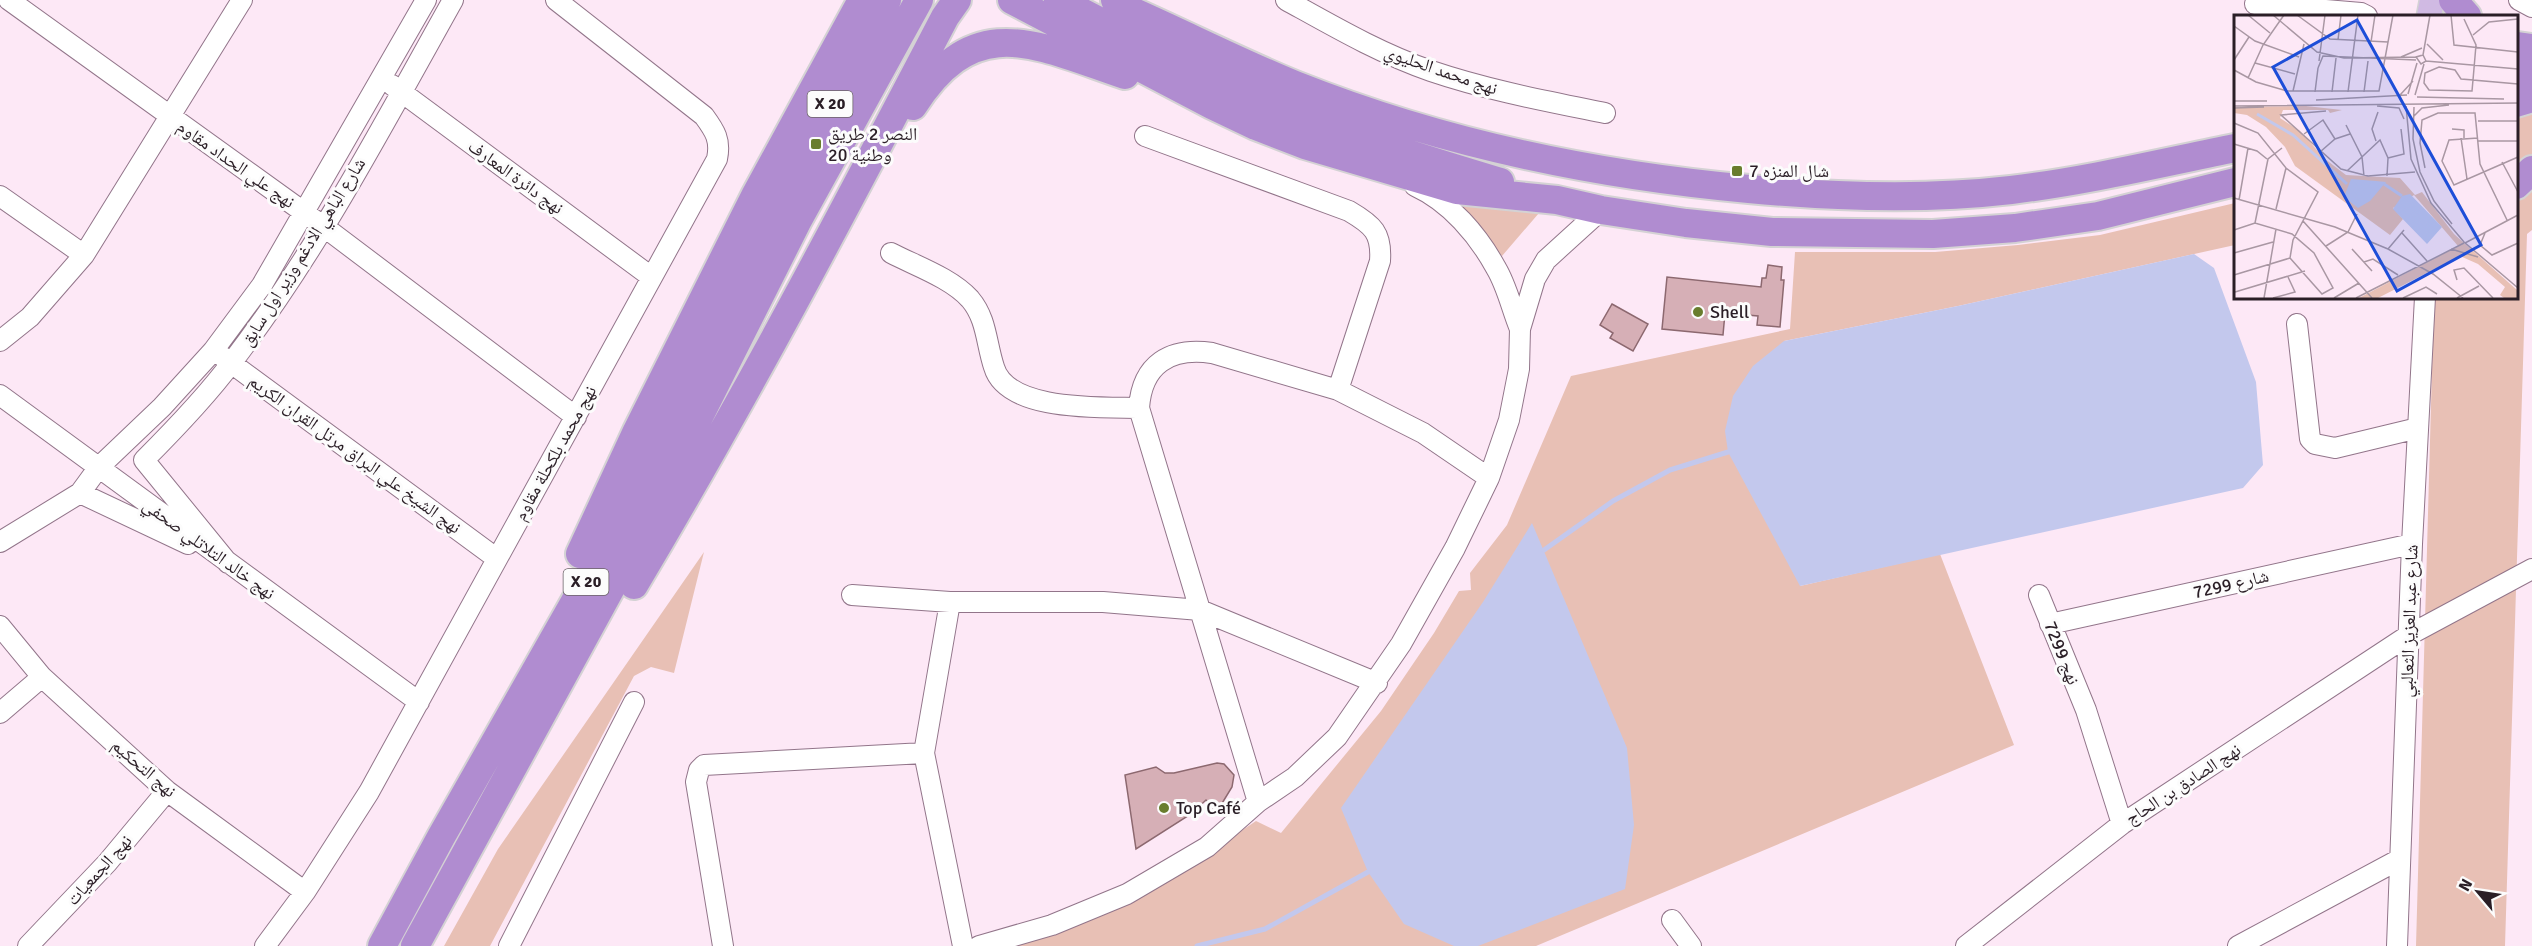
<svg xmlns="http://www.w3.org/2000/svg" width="2532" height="946" font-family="Signika,'Noto Naskh Arabic',sans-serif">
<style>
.green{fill:#e8c0b5}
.water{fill:#c3c8ed}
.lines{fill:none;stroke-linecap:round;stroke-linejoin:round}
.stream{stroke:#c3c8ed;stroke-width:5}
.building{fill:#d6afb6;stroke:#8c686f;stroke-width:1.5}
.minor-casing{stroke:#92758a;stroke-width:22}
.major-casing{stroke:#d4d2d4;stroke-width:27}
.highway-casing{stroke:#d4d2d4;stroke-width:32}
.minor{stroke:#fff;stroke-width:20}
.major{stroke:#d0bae3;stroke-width:24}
.highway{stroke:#b08cd0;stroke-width:28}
.poi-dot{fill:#697d2d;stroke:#fcfcfc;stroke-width:2}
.labels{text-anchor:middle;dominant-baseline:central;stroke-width:6;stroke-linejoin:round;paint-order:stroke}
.shield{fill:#fcfcfc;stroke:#696166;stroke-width:1.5}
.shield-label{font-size:16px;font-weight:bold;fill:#2a1e26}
.street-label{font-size:18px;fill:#2a1e26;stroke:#fcfcfc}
.poi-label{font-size:18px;fill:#2a1e26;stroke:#fcfcfc;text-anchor:start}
.inset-river{fill:none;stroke:#c3c8ed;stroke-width:3}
.inset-road{fill:none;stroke:#a997a3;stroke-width:1.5}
.view{fill:#1d4ed8;fill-opacity:0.15;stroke:#1d4ed8;stroke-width:3}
.inset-edge{fill:none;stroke:#2a1e26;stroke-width:3}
</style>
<rect width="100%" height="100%" fill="#fde8f6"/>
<path class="green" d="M2532,109V230L2527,234L2505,946H2416L2434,297H2516V115Z
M1453,199L1539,213L1502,256Z
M2235,203V245L1958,306L1784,341L1800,586L1940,554L2014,745L1536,946H1008L1198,860L1256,821L1281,833L1381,711L1434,633L1459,591L1471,590L1470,573L1507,525L1571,376L1790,329L1795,252H1935L2018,245L2100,235Z
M704,552L674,673L651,667L634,676L490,946H444L498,849Z"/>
<path class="water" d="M2194,254L2214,268L2256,382L2263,465L2243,488L1800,586L1728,452L1725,431L1733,396L1753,366L1784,341L1958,306Z
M1532,523L1627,748L1634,825L1625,889L1478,946H1454L1404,924L1368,872L1341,808L1483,602Z"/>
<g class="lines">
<path class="stream" d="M1544,550L1613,501L1670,470L1728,452
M1197,946L1265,929L1368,872"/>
</g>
<path class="building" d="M1768,265L1782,267L1781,280H1784L1780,327L1757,325L1758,316L1725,313L1723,335L1662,329L1667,277L1761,287L1762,278H1766Z
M1612,304L1648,324L1633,351L1610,338L1613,333L1600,325Z
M1217,763L1224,764L1234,775L1232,787L1221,805L1215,811L1206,800L1191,814L1136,849L1125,775L1156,767L1165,773H1174Z"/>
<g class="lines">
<defs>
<path id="minor" d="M9,0L323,226L576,417
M1286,0C1333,26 1379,53 1431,71C1487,90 1546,101 1605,113
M2519,0L2532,7
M2255,4L2361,13L2367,16
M392,85L650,276
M1145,136L1349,211C1373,225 1382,233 1380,261L1338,390
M1415,186C1450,202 1478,235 1496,268C1507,286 1512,310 1520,329
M0,196L84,255
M891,253C916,266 951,278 970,299C987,319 986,343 994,367C1007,412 1102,407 1139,408
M2297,324L2310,439L2315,444L2335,448L2418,428
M0,341L30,317L84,255L242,0
M223,357L496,558
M0,395L419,702
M80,493L188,544
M0,542L80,493L99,467L162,407L213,351L262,285L426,0
M228,563L144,460C175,429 206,397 232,362C318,250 384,123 453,0
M852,595L950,602H1103L1200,610L1377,683
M2039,595L2086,710L2122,824
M950,602L924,753L963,946
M2050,624L2412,544
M0,626L42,677L167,791L305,892
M0,713L42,677
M1258,802L1139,408C1142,364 1170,347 1212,353L1338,390L1423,433L1489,478
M1672,920L1691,946
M28,946L107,863L167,791
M265,946L305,892L369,792L717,159C721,140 715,131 704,116L556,0
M509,946L634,702
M723,946L696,782L699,770L704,765L924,753
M979,946L1052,925L1127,894L1207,847L1258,802L1295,777L1337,737L1401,644L1455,548L1489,478L1509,420L1519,369L1520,329L1535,279L1546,260L1601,210
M1966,946L2122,824L2409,635L2532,569
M2238,946L2400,859
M2397,946L2412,544L2425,297"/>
<path id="major" d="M2429,16L2432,0"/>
<path id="highway" d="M1012,0L1212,105L1256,126L1305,145L1457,190L1557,200L1601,210L1686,223L1772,232L1933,234L2015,228L2098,216L2235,182
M1058,0C1127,35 1196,73 1267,103C1343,135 1422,158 1500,182
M1115,0L1134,12C1188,36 1241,63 1295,85C1441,143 1594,175 1749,189C1836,197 1925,200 2011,190C2086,181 2161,163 2235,148
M2453,0L2467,16
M2516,46L2532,48
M2516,76L2532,70
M2516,103L2532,98
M913,106C975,9 1036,45 1125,75
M2516,185L2532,170
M580,554L637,431L755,196L862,0
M634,585C745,399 845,209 945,17L957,0
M382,946L441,837L577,598L679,407L773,209L887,0
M415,946L635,544L798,220L919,0"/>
</defs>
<use href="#minor" class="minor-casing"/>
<use href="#major" class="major-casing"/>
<use href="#highway" class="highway-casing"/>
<use href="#minor" class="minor"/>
<use href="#major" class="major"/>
<use href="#highway" class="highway"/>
</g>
<g class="poi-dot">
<rect x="810" y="138" width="12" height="12" rx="3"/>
<rect x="1731" y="165" width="12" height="12" rx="3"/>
<circle cx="1698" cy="312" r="6"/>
<circle cx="1164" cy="808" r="6"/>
</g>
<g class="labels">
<g class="shield">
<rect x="807.5" y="91" width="45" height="26" rx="4.5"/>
<rect x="563.5" y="569" width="45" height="26" rx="4.5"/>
</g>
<g class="shield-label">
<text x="830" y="104">X 20</text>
<text x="586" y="582">X 20</text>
</g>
<g class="street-label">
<text transform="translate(1441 70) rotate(19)">نهج محمد الحليوي</text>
<text transform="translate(236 164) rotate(35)">نهج علي الحداد مقاوم</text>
<text transform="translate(516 177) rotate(36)">نهج دائرة المعارف</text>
<text transform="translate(303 252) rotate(-58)">شارع الباهي الادغم وزير اول سابق</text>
<text transform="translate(555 453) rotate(-61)">نهج محمد بلكحلة مقاوم</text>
<text transform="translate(355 454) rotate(36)">نهج الشيخ علي البراق مرتل القران الكريم</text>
<text transform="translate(209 549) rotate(36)">نهج خالد التلاتلي صحفي</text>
<text transform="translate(2231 584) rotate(-13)">شارع 7299</text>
<text transform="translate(2409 621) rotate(-88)">شارع عبد العزيز الثعالبي</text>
<text transform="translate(2062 653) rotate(68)">نهج 7299</text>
<text transform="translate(144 768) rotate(41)">نهج التحكيم</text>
<text transform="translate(2183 784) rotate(-33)">نهج الصادق بن الحاج</text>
<text transform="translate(99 870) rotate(-48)">نهج الجمعيات</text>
</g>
<g class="poi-label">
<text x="828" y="134">النصر 2 طريق<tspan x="828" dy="21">وطنية 20</tspan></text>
<text x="1749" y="171">شال المنزه 7</text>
<text x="1710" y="312">Shell</text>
<text x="1176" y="808">Top Café</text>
</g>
</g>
<g transform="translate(2234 15)">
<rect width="284" height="284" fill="#fde8f6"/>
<path d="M72,91L108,95L96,98L94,95H49L46,103L66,116L91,144L112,160L166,163L181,180L188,177L220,219L283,275V283H270L266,280L271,272L244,249L226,241L144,283H125L224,231L180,180L159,193L169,204L156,220L61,151L51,132L32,112L13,100L0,98V92Z" fill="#e8c0b5"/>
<path d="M117,164L142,166L152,167L136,186L124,193L110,182ZM176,179L208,212L193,229L159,194L168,181Z" fill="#c3c8ed"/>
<path class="inset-river" d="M23,99L59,120L113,169M150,169L168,181"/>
<path class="inset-road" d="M14,0L36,18M39,0L83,37L110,43L182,42M63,0L96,24L154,27M217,0L220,30L284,37M230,4L242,30L239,65L284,69M0,11L21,26L65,42M239,20L255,7L284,4M104,25L107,0M137,27L141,0M193,29L209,45M189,40L196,0M167,42L188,33M0,45L15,22M85,46L91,0M192,46L189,40L182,42L187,49L192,46L284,54M21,48L61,59M205,52L221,55L227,64L239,65L238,76L195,75L190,68L191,58ZM84,53L89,41L182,45M0,55L22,67L53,76H145L159,0M14,63L29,30L50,0M59,76L70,29M81,77L84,53M98,77L102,43M114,77L124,0M130,77L134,46M174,79L183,48M166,80L179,66M181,80L190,49M183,82L270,84M82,85L173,80M0,86H33M0,91L284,88M143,91L165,93L170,104M172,91L177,144L197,188L230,227L284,273M180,92L179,124L186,157L200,186L218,209M0,93L30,92M92,96L47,100L107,154L134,161L181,157M180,101L188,93L215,90M244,106H284M0,108L24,118L52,153L84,177L59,225L56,243M112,110L128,142L130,161M218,114L230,115V123M70,119L89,105L101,124M227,123L233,164M244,123L215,125L208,146L220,170L284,142M142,126L138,114L144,97M244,126H284M0,129L23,136L33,144M86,137L101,124L116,119M154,143L170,139L167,114M268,147L284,177M191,153L186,128L188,105L204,98H241L246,149L273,205M113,156L146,125L154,143L153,161M0,183L101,212L154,234L199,259L229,283M5,185L14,133M42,194L52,153M69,206L138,283M21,208L34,144L48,133M0,215L21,208L58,219L80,238L99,273L88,279L56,243M168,218L193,246M251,218L246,230L258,240L284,228M231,228L284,200M92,231L114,217L123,199M118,234L138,256M154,234L170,215M217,234L244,242M0,238L39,227M130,247L139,244L164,260M0,260L56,243M223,265L220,255L230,253L259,283M1,277L71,256M30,283L42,214M39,283L61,277L54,262M100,283L125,268M122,283L230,228M169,283L192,272L203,279M223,283L245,271"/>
<path class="view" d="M123,5L247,230L163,276L39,52Z"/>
<rect width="284" height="284" class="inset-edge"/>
</g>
<g transform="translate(2478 892) rotate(299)" stroke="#fcfcfc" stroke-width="4.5" paint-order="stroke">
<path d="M0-4.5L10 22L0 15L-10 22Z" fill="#2a1e26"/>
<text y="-9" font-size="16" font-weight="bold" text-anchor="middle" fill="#2a1e26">N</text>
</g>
</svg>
